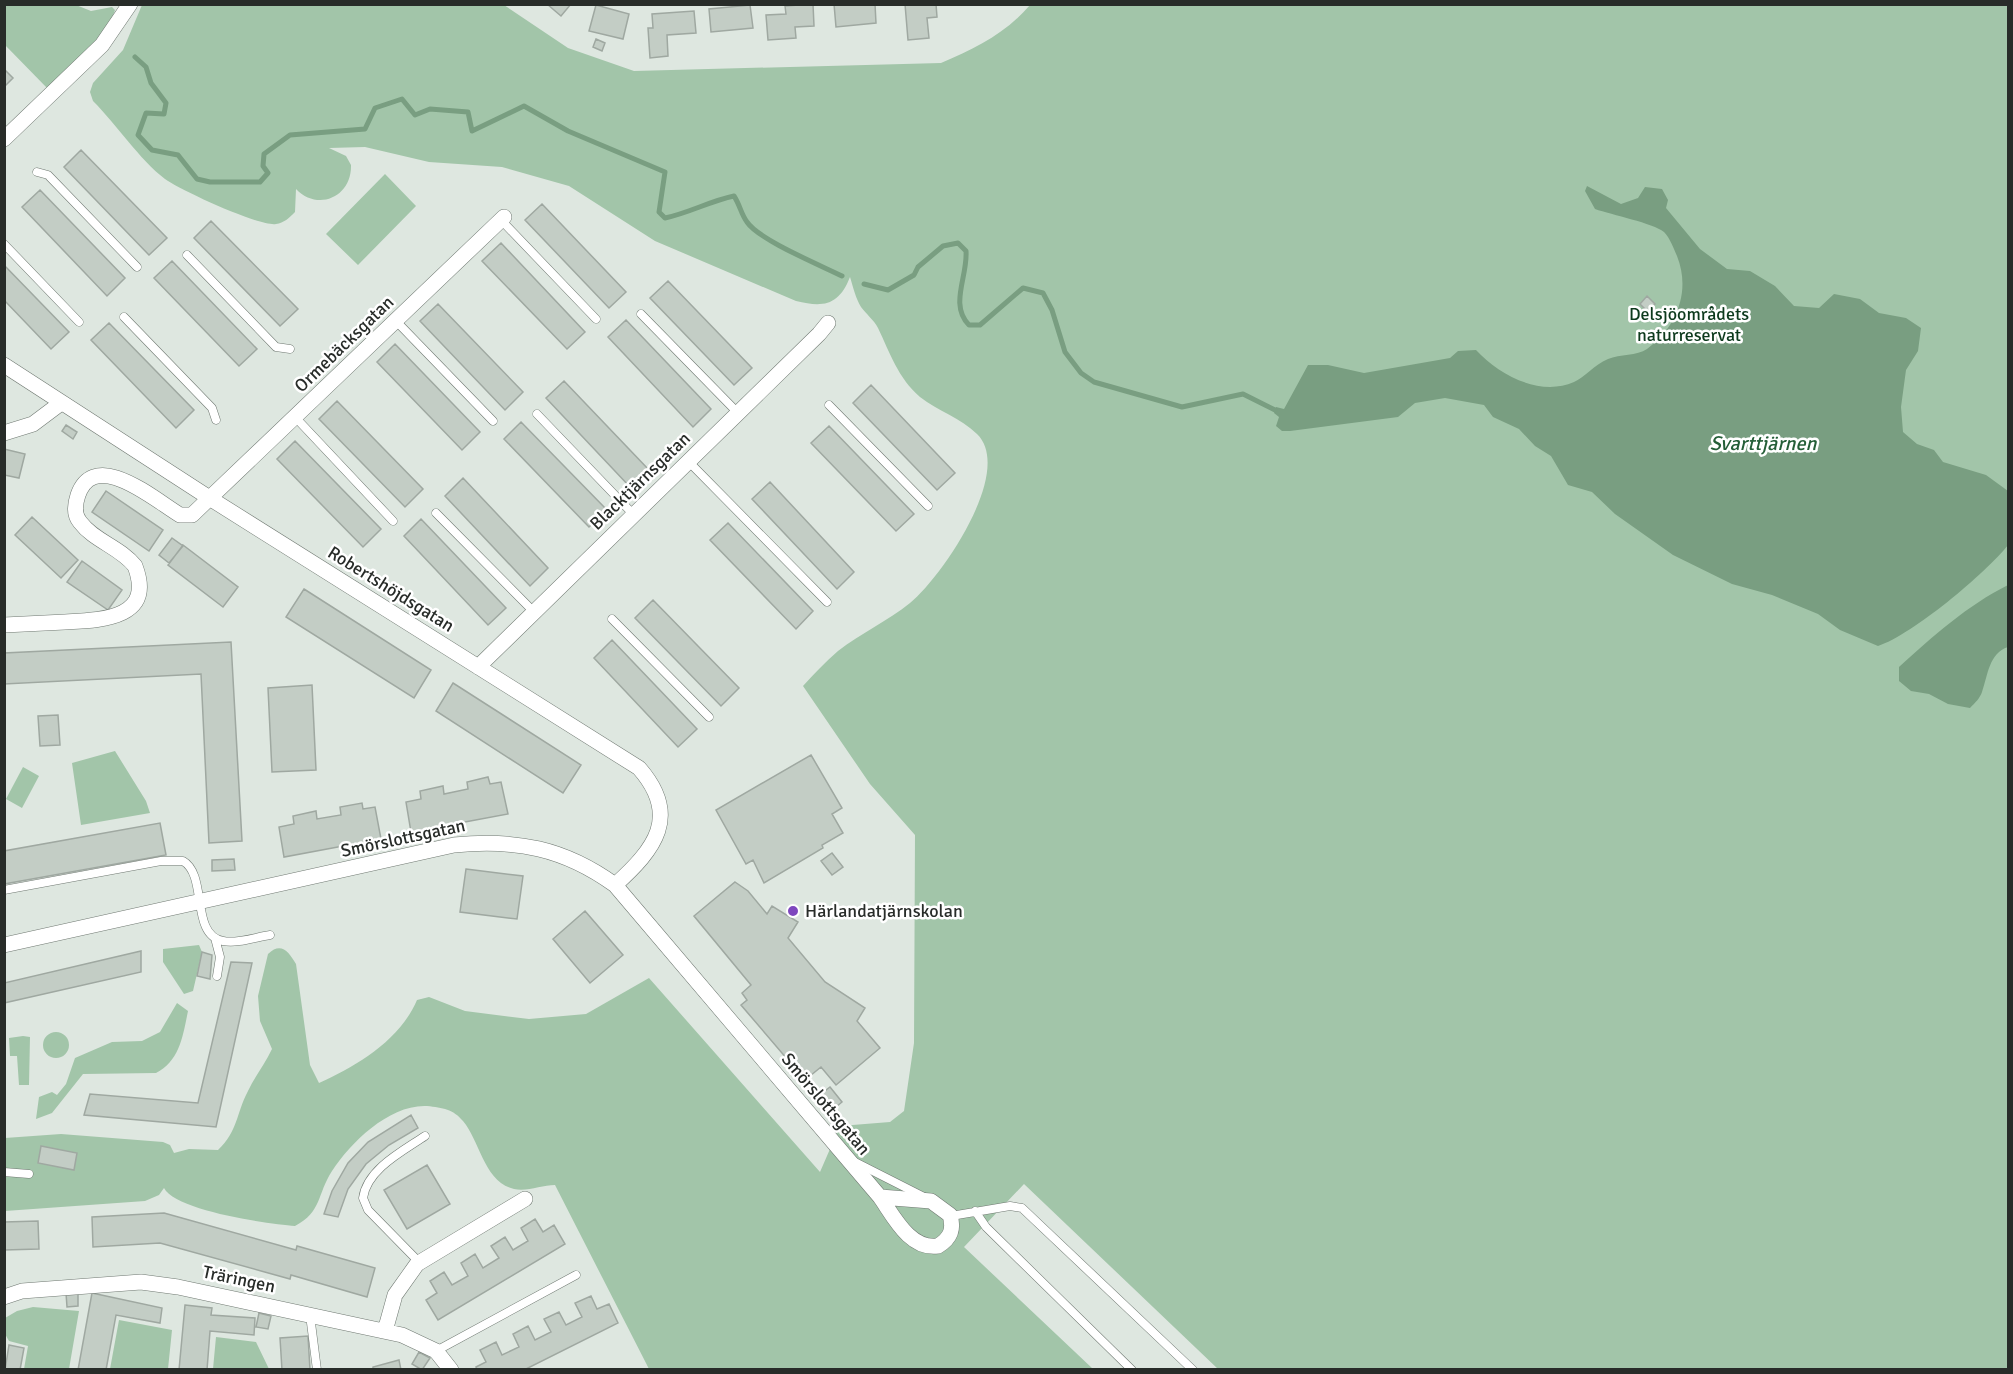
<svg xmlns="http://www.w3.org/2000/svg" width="2013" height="1374" font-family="Signika,sans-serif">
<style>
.green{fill:#a2c5a9}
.water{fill:#799e81}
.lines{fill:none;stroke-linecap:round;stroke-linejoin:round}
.stream{stroke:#799e81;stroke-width:5}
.building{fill:#c3cdc5;stroke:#9fa8a1;stroke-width:1.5}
.lane-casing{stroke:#707972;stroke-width:9}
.street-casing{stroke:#707972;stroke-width:16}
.lane{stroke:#fff;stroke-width:8}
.street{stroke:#fff;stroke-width:15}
.poi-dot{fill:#7e47be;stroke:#fff;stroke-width:2}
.labels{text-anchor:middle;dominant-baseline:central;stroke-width:5;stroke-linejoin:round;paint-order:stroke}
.park-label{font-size:18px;fill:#0d3a1d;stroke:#fff}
.street-label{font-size:18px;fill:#282c29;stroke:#fff}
.poi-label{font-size:18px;fill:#282c29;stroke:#fff;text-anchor:start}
.water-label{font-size:20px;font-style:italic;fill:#245e37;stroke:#fff}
</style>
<rect width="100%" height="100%" fill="#dee7e0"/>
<path class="green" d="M4,5H76L91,11L112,7L115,10C105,44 72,66 47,88L5,45Z
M142,5H504L568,48L634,71L941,63C976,48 1005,34 1030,5H2008V1369H1218L1024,1184L964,1247L1093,1369H649L555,1185C542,1185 527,1192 514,1189C484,1182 480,1141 463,1121C453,1109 443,1108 427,1106C390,1104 351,1142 332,1171C317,1194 322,1212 295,1226C269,1224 176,1211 164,1188L159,1195L145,1201L5,1211V1138L61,1134L163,1142L170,1145L174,1153L189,1149L218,1150C238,1131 236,1114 248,1091C255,1076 265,1064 272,1049L260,1021L258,996L268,954C281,941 289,952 296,964L310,1065L319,1083C357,1066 400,1040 417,1000L429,997L465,1011L529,1019L586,1014L649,978L820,1172L840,1126L890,1122L904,1111L914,1043L915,835L870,784L803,686C814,674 825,662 838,651C861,633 888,621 910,603C941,578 1015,471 977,434C961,418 938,411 920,397C898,378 890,353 878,328C874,320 866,314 861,307C856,299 853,287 850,277C839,305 824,308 796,301L655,241L569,186L502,167L429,162L365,147L329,148L346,156L351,165C352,197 318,212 296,189L295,212C289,218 284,223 276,224C260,227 180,190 165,179C139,159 117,125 93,101L90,92L93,83L123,50Z
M385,174L416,206L358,265L326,234Z
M115,751L146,801L150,813L81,825L72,763Z
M23,767L39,776L22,808L6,799Z
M199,945L202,952L193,991L184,994L163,962V949Z
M177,1003L188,1011C183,1035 180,1061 156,1073L83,1074L52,1113L36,1119L39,1097L52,1092L57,1095L66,1084L75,1058L112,1042L142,1041L160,1032Z
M43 1045a13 13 0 1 1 26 0a13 13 0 1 1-26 0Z
M23,1036L30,1037L29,1085H19L17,1056H10L9,1038Z
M33,1307L79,1311L69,1369H24L28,1346L9,1341L5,1334V1318L17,1311Z
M119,1320L172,1330L168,1369H110Z
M216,1337L256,1342L269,1369H213Z"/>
<path class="water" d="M1587,186L1621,204L1638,198L1645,187L1662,189L1668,200L1666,208L1700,249L1727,269L1750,271L1775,286L1794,306L1819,308L1834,294L1860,299L1879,313L1906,318L1921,328L1918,351L1906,370L1901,407L1903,432L1917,444L1934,450L1943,462L1986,475L2008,491V545C1986,573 1912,635 1878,646L1840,630L1818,614L1772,595L1732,584L1673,555L1615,514L1592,492L1568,485L1551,456L1535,446L1519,429L1493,417L1484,405L1445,398L1415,403L1398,417L1290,431H1282L1276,426L1279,417L1274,413L1276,407L1284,409L1308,365H1328L1364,373L1450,358L1458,351L1476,350C1499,375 1540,397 1574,382C1584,378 1594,365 1608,359C1620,354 1637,356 1647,349C1677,327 1691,291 1677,256C1674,249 1670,238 1664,232C1653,223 1612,215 1595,209L1585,191Z
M2008,585V647C1989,653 1988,675 1982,692C1980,698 1975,703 1970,708L1948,704L1929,694L1911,691L1899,681V667C1933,636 1968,605 2008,585Z"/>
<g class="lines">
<path class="stream" d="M135,57L146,67L151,83L166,103L164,114L146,113L138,135L152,150L178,155L197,179L210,182H260L268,173L263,166L264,154L290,135L365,129L375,108L402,99L415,115L430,109L468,112L472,131L524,106L568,131L665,172L659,212L665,218C689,213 710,201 734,196C740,205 741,214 747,222C759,240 820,265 842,276
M864,284L888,290L914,275L918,267L943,246L958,243L966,251C968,276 949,305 969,325H980L1023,288L1043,293L1052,310L1065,352L1081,373L1094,382L1182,407L1243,394L1275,410"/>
</g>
<path class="building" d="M547,4H571L561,16Z
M813,4L814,26L795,27L796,38L768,40L766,15L786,14L785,6Z
M834,4H875L876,23L836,27Z
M905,4H936L937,17L927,18L929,38L908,40Z
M596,5L629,14L623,39L589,31Z
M750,5L753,28L711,32L709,9Z
M694,11L696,33L667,35L668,56L650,58L648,28H653L652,14Z
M596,39L605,43L602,51L593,47Z
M4,69L13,78L4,87Z
M81,150L167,238L149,255L64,167Z
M40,190L125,278L107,296L22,207Z
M542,204L626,292L609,308L525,220Z
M211,221L298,309L280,326L194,238Z
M501,243L585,332L567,349L482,261Z
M172,261L257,349L239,366L154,278Z
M4,265L69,332L51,349L4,300Z
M668,281L752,368L734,385L650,298Z
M1647,296L1655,304L1647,311L1640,304Z
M438,304L523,392L505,410L420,321Z
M626,320L711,409L693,427L608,337Z
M109,323L194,410L176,428L91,340Z
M395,344L480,432L462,450L377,362Z
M564,381L649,470L630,487L546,398Z
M871,385L955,473L937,490L853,403Z
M337,401L423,489L405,507L319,419Z
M521,422L607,510L589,527L504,439Z
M66,425L77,432L73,439L62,431Z
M829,426L914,514L896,531L811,443Z
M295,441L381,529L363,547L277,459Z
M4,449L25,454L19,478L4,475Z
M463,478L548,568L530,586L445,496Z
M770,482L854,572L837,589L752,499Z
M106,491L163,530L149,551L92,512Z
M32,517L78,560L61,578L15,535Z
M421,519L506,608L488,625L404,536Z
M728,523L813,611L796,629L710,540Z
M172,538L183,546L169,563L159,555Z
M183,545L238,587L223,607L168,565Z
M82,561L122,590L108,610L67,582Z
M304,589L431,670L414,698L286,617Z
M653,600L739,688L721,706L635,618Z
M612,640L697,729L678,747L594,658Z
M231,642L242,841L209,843L201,674L4,684V653Z
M453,683L581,765L563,793L436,711Z
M312,685L316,770L272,772L268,688Z
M58,715L60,745L40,746L38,716Z
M811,755L842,808L832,814L843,833L822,845L823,848L764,883L753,860L746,864L716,810Z
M488,777L490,784L501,782L508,814L411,832L406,802L421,799L420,791L443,786L444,794L468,789L467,782Z
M362,803L363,809L375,807L381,839L284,857L279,827L294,824L293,816L316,811L317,819L341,815L340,807Z
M160,823L166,855L4,884V851Z
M832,853L843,867L832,875L821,861Z
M234,859L235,870L212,871V860Z
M466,869L523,876L517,919L460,912Z
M735,882L748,891L767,914L772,906L798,922L788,938L825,982L865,1008L857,1021L880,1048L836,1085L821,1067L805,1080L741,1005L747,1000L742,993L751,985L694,916Z
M585,911L623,955L590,983L553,939Z
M141,951V972L4,1003V983Z
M202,952L212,955L210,979L197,976Z
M231,962L252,963L216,1127L84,1115L90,1094L198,1103Z
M830,1087L842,1102L830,1112L817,1097Z
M411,1115L418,1128L389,1145L366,1164L348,1189L338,1217L324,1214L332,1191L348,1163L368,1142Z
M41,1146L77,1153L74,1170L38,1163Z
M427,1165L450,1204L407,1229L384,1190Z
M164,1213L296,1250L297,1246L375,1268L367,1297L291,1275L290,1279L160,1243L93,1247L92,1217Z
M535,1219L543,1232L554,1225L565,1244L438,1320L426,1300L437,1293L430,1281L444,1272L452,1285L468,1276L461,1263L475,1254L483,1268L499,1258L491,1246L505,1237L513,1250L528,1241L521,1228Z
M38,1221L39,1249L4,1250V1222Z
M78,1292V1306L67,1307L66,1293Z
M92,1293L162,1308L160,1323L116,1315L106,1370H78Z
M591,1296L597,1309L609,1304L618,1323L524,1370H477L476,1367L486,1362L480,1350L496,1342L502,1355L519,1347L513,1334L528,1326L535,1340L551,1332L544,1319L559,1312L566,1325L582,1317L575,1303Z
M185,1305L212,1308L211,1315L255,1318L254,1335L210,1331L207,1370H179Z
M259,1313L271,1316L268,1329L256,1327Z
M308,1336L310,1370H282L280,1338Z
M9,1345L24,1348L20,1370H5Z
M419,1352L430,1358L422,1370L412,1364Z
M399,1360L401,1370H373V1367Z"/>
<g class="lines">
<defs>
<path id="lane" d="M37,172L48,175L137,267
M501,220L596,319
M4,244L79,322
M187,255L276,347L290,349
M641,314L738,413
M124,317L212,408L216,420
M396,321L493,421
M829,405L928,506
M537,414L633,514
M296,418L393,521
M688,461L827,602
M436,513L533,611
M612,619L709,717
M4,890L161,861H183C208,875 190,935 223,941C237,944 256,937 270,935
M215,938L220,957L217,976
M853,1161L924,1197
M4,1172L29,1174
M975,1211L986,1227L1132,1370
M951,1216L1010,1206L1022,1208L1193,1370
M419,1262L368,1210L363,1198C367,1169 403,1151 425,1136
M310,1315L317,1370
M436,1351L576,1275"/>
<path id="street" d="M4,139L102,45L130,4
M4,365L211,499L639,768C681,816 655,849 615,885
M4,433L33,424L61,403
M4,625C25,624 45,623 65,622C102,620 155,619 135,566C120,547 94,541 80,522C74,515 75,504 78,495C95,447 156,501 180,515H192L504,217
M478,667L819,334L828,323
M4,945L454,845C516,839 564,848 615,885L880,1197
M880,1197L931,1201L950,1215C954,1229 951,1238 938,1246C910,1250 894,1217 880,1197Z
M4,1297L22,1291L141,1282L178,1287L402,1335L436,1351L451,1370
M385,1331L395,1295L417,1264L525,1199"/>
</defs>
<use href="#lane" class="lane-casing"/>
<use href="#street" class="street-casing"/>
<use href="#lane" class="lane"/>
<use href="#street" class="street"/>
</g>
<circle class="poi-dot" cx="793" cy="911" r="6"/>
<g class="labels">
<g class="park-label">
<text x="1689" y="314">Delsjöområdets<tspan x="1689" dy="21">naturreservat</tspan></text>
</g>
<g class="street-label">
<text transform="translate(344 344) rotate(-44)">Ormebäcksgatan</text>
<text transform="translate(640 481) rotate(-44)">Blacktjärnsgatan</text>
<text transform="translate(391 589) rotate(32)">Robertshöjdsgatan</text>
<text transform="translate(403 838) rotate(-12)">Smörslottsgatan</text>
<text transform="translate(826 1104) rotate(50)">Smörslottsgatan</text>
<text transform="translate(239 1279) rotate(12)">Träringen</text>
</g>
<g class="poi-label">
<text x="805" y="911">Härlandatjärnskolan</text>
</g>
<g class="water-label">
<text x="1763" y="443">Svarttjärnen</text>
</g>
</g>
<rect width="2013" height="1374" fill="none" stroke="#282c29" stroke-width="12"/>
</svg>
